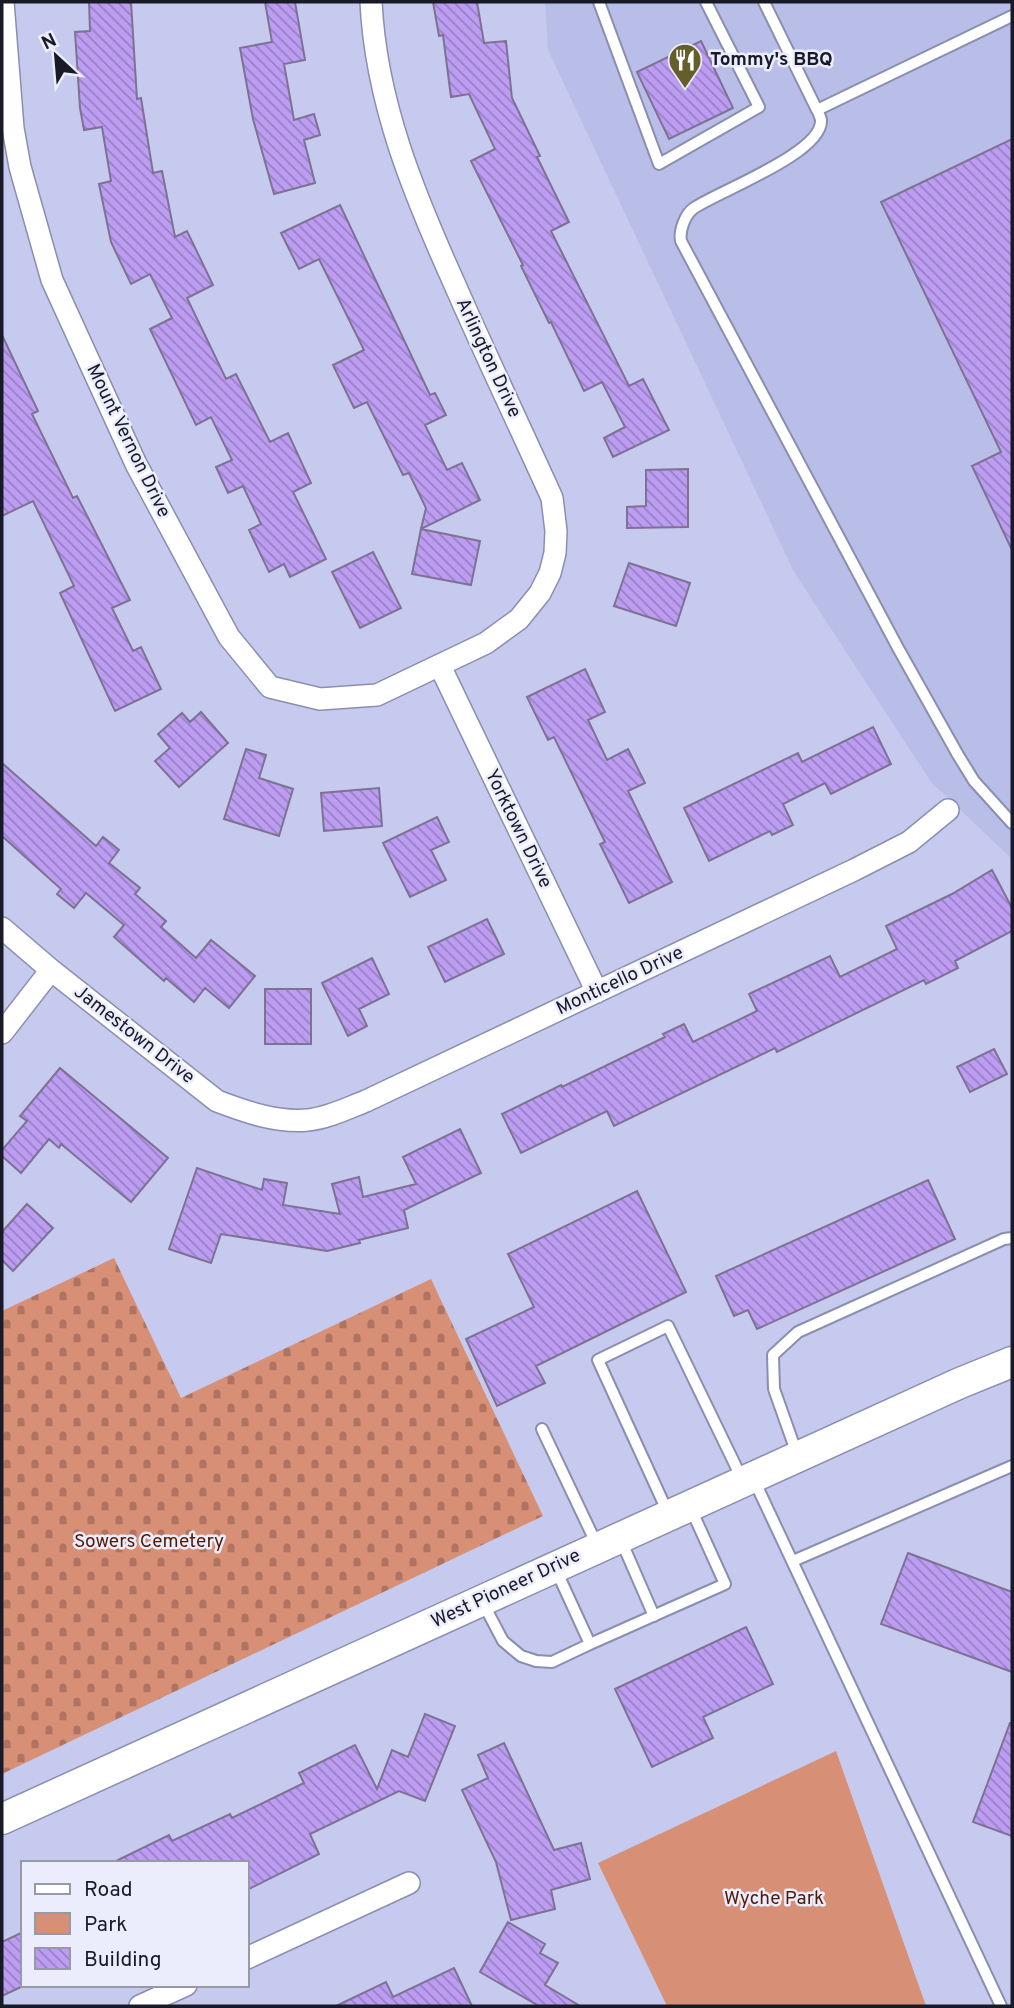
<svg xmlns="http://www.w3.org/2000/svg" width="1014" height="2008" font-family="Overpass,sans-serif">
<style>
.built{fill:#b9bee9}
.cemetery{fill:url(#cemetery-stones)}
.green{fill:#d78f76}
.building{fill:url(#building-back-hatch);stroke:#7d7293;stroke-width:2}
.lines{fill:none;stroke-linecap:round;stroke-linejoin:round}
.lane-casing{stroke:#8a8eaf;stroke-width:14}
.street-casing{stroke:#8a8eaf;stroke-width:24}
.secondary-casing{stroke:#8a8eaf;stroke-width:33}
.lane{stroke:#fff;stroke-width:10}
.street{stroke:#fff;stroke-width:21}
.secondary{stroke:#fff;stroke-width:30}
.labels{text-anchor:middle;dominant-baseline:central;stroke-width:5;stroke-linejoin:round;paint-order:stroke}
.poi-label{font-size:19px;font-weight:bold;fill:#191a27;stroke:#ebedfc;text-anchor:start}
.street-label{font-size:19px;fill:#191a27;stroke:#ebedfc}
.park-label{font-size:19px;fill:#541a03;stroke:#ebedfc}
</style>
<defs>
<pattern id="cemetery-stones" width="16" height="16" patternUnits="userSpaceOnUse" patternTransform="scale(1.75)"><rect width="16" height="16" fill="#d78f76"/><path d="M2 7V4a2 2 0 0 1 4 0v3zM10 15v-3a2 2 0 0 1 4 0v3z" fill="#ae7461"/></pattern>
<pattern id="building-back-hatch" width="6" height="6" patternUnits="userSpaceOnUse" patternTransform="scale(1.75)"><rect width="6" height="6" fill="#bc9df2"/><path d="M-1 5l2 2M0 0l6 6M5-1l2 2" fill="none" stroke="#987fc4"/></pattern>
</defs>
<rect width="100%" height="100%" fill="#c6caef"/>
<path class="built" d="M545,2H1012V859L931,782L794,572L548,50Z"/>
<path class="cemetery" d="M114,1258L181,1398L431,1279L543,1516L2,1774V1311Z"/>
<path class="green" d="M836,1751L926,2006H667L598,1863Z"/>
<path class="building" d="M89,2H131L137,99L141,98L153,173L162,171L175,237L187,231L213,285L187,298L226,379L236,374L270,442L288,433L311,483L293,492L326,559L290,577L284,564L269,572L249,530L261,524L243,486L228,493L216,467L232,460L211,417L196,425L150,329L172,318L150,274L131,284L111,242L99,184L111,181L102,127L84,130L80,108L75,32L90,31Z
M265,2H295L305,60L284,64L294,120L314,114L320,135L304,140L315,183L274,194L253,119L240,48L272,42Z
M433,2H477L484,43L506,41L512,98L540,156L537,157L569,222L551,231L629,386L643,379L669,430L613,457L604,438L625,427L602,382L584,391L551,322L549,323L521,266L523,265L471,161L495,149L469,94L451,97L443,35L439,36Z
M701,41L733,108L669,139L637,72Z
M1012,139V550L972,466L1001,452L881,202Z
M340,205L430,395L435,393L446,415L425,425L447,470L462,463L480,500L421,529L426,508L409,473L403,475L367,402L354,408L333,365L364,350L319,259L299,269L281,233Z
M2,335L38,411L32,414L73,498L77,496L130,600L112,608L133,651L141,647L161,689L115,711L60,593L74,586L33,501L2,516Z
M688,469V527L627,528V507L646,506V470Z
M421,529L480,541L471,585L412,574Z
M373,552L401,608L360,628L332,572Z
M629,563L690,583L676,626L614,606Z
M585,669L605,712L588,720L607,760L628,749L645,783L628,791L672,882L629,903L600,844L605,842L554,737L548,740L527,697Z
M201,712L228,743L179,787L155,761L170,748L158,734L182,713L190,722Z
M873,727L891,764L831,794L825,783L783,804L793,825L772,835L770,831L709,861L684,808L798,753L802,762Z
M246,749L266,755L259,778L293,789L279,836L224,819Z
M2,763L96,846L103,837L119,850L109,863L140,888L135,894L166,921L161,927L196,958L211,940L255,976L229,1008L205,988L194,1002L166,978L164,981L114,937L124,925L86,893L74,908L57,894L61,889L2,836Z
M379,788L382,826L324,831L321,793Z
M437,817L449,842L431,850L446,880L410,897L383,843Z
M992,870L1012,908V931L955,961L958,968L926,984L924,980L777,1052L775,1048L614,1126L607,1111L521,1153L502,1114L561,1085L562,1087L665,1037L663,1034L684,1024L693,1042L757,1011L749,994L830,956L840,977L897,949L886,926L952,894Z
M487,919L504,954L445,982L428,947Z
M372,958L389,994L359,1009L367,1026L348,1036L322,983Z
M265,989H311V1044H265Z
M994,1049L1007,1074L970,1092L957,1067Z
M60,1068L168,1158L131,1202L61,1144L59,1148L49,1139L21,1173L2,1156V1150L27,1121L20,1116Z
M460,1129L481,1173L404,1210L408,1228L359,1240L360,1243L327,1251L221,1234L211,1263L169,1249L197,1168L262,1190L264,1179L287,1183L283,1205L340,1214L332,1184L359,1177L363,1197L416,1184L403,1157Z
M928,1180L955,1239L757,1329L748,1310L734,1316L716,1276Z
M637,1191L686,1292L536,1366L545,1383L497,1406L466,1339L534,1307L508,1254Z
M27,1204L53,1228L13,1271L2,1260V1232Z
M908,1553L1012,1592V1672L881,1624Z
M746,1627L773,1684L703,1717L713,1738L652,1767L615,1689Z
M425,1714L455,1726L425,1801L399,1791L310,1834L319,1854L247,1890V1863H112L169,1835L172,1841L230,1814L232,1818L304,1783L299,1773L355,1745L377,1789L392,1750L408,1757Z
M1010,1723H1012V1836L973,1822Z
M504,1743L554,1850L581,1843L590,1879L551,1890L555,1909L511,1920L496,1862L462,1790L488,1778L478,1755Z
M508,1922L545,1944L540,1953L558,1963L545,1985L580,2006H539L480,1972Z
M23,1932V1986L2,1996V1942Z
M454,1968L472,2006H336L386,1982L393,1997Z"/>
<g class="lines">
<defs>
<path id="lane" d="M599,2L659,164L759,107L706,2
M764,2L817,110L1012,16
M817,110C818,111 821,119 821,120C823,153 719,191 694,208C685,214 679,231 681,241L898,648L958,755L974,781L1012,823
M542,1429L597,1545
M797,1454L774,1389L773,1355L798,1332L1004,1239L1012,1238
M754,1480L1001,2006
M669,1515L598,1360L668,1326L742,1479
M620,1538L654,1616
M793,1561L1012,1466
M556,1570L590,1644L725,1584L691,1509
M483,1603L503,1641L521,1656L536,1661L552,1662L590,1644"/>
<path id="street" d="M3,2L13,128L20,167L52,280L136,464L229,637L270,687L320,699L377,695L486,643L519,619L540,593L550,573L555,553L556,531L552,498C520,427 486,356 455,285C414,194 376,103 371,2
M440,666L597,992
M2,928L51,970L217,1101C246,1112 277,1123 308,1120C328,1118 348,1108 366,1101L854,870L909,842L948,810
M2,1033L51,970
M247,1958L409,1883
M140,2006L186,1985"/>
<path id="secondary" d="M2,1819L960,1383L1012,1362"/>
</defs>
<use href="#lane" class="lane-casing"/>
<use href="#street" class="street-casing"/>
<use href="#secondary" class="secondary-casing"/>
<use href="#lane" class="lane"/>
<use href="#street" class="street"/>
<use href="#secondary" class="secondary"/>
</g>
<defs>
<symbol id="restaurant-pin" viewBox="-11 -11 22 30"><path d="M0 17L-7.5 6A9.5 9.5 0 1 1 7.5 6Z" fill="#655d2a" stroke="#ebedfc"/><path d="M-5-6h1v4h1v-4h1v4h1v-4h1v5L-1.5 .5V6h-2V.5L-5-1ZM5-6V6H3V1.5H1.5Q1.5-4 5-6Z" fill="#fff"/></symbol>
</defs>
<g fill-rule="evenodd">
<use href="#restaurant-pin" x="666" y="41" width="38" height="52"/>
</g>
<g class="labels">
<g class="poi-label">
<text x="710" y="60">Tommy's BBQ</text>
</g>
<g class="street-label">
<text transform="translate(488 358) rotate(65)">Arlington Drive</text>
<text transform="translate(128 441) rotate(64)">Mount Vernon Drive</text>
<text transform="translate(518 829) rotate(64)">Yorktown Drive</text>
<text transform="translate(620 981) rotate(-25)">Monticello Drive</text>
<text transform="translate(134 1035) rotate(38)">Jamestown Drive</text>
<text transform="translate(506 1589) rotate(-25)">West Pioneer Drive</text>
</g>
<g class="park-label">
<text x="149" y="1542">Sowers Cemetery</text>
<text x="774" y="1899">Wyche Park</text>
</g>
</g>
<rect width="1014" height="2008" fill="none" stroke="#191a27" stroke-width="7"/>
<rect x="21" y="1861" width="228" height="126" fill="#ebedfc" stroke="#9799a7" stroke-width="2"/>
<rect x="35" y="1884" width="35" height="10" fill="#ffffff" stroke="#9799a7" stroke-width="2"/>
<text x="84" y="1896" font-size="21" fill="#191a27">Road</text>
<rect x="35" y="1913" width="35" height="21" fill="#d78f76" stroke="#9799a7" stroke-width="2"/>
<text x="84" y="1931" font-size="21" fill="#191a27">Park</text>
<rect x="35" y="1948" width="35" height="21" fill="url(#building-back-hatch)" stroke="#9799a7" stroke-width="2"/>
<text x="84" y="1966" font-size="21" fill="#191a27">Building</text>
<g transform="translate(56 56) rotate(334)" stroke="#ebedfc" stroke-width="5" paint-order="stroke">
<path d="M0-5L12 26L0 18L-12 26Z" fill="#191a27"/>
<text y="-10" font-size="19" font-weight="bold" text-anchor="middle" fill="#191a27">N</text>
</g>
</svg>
